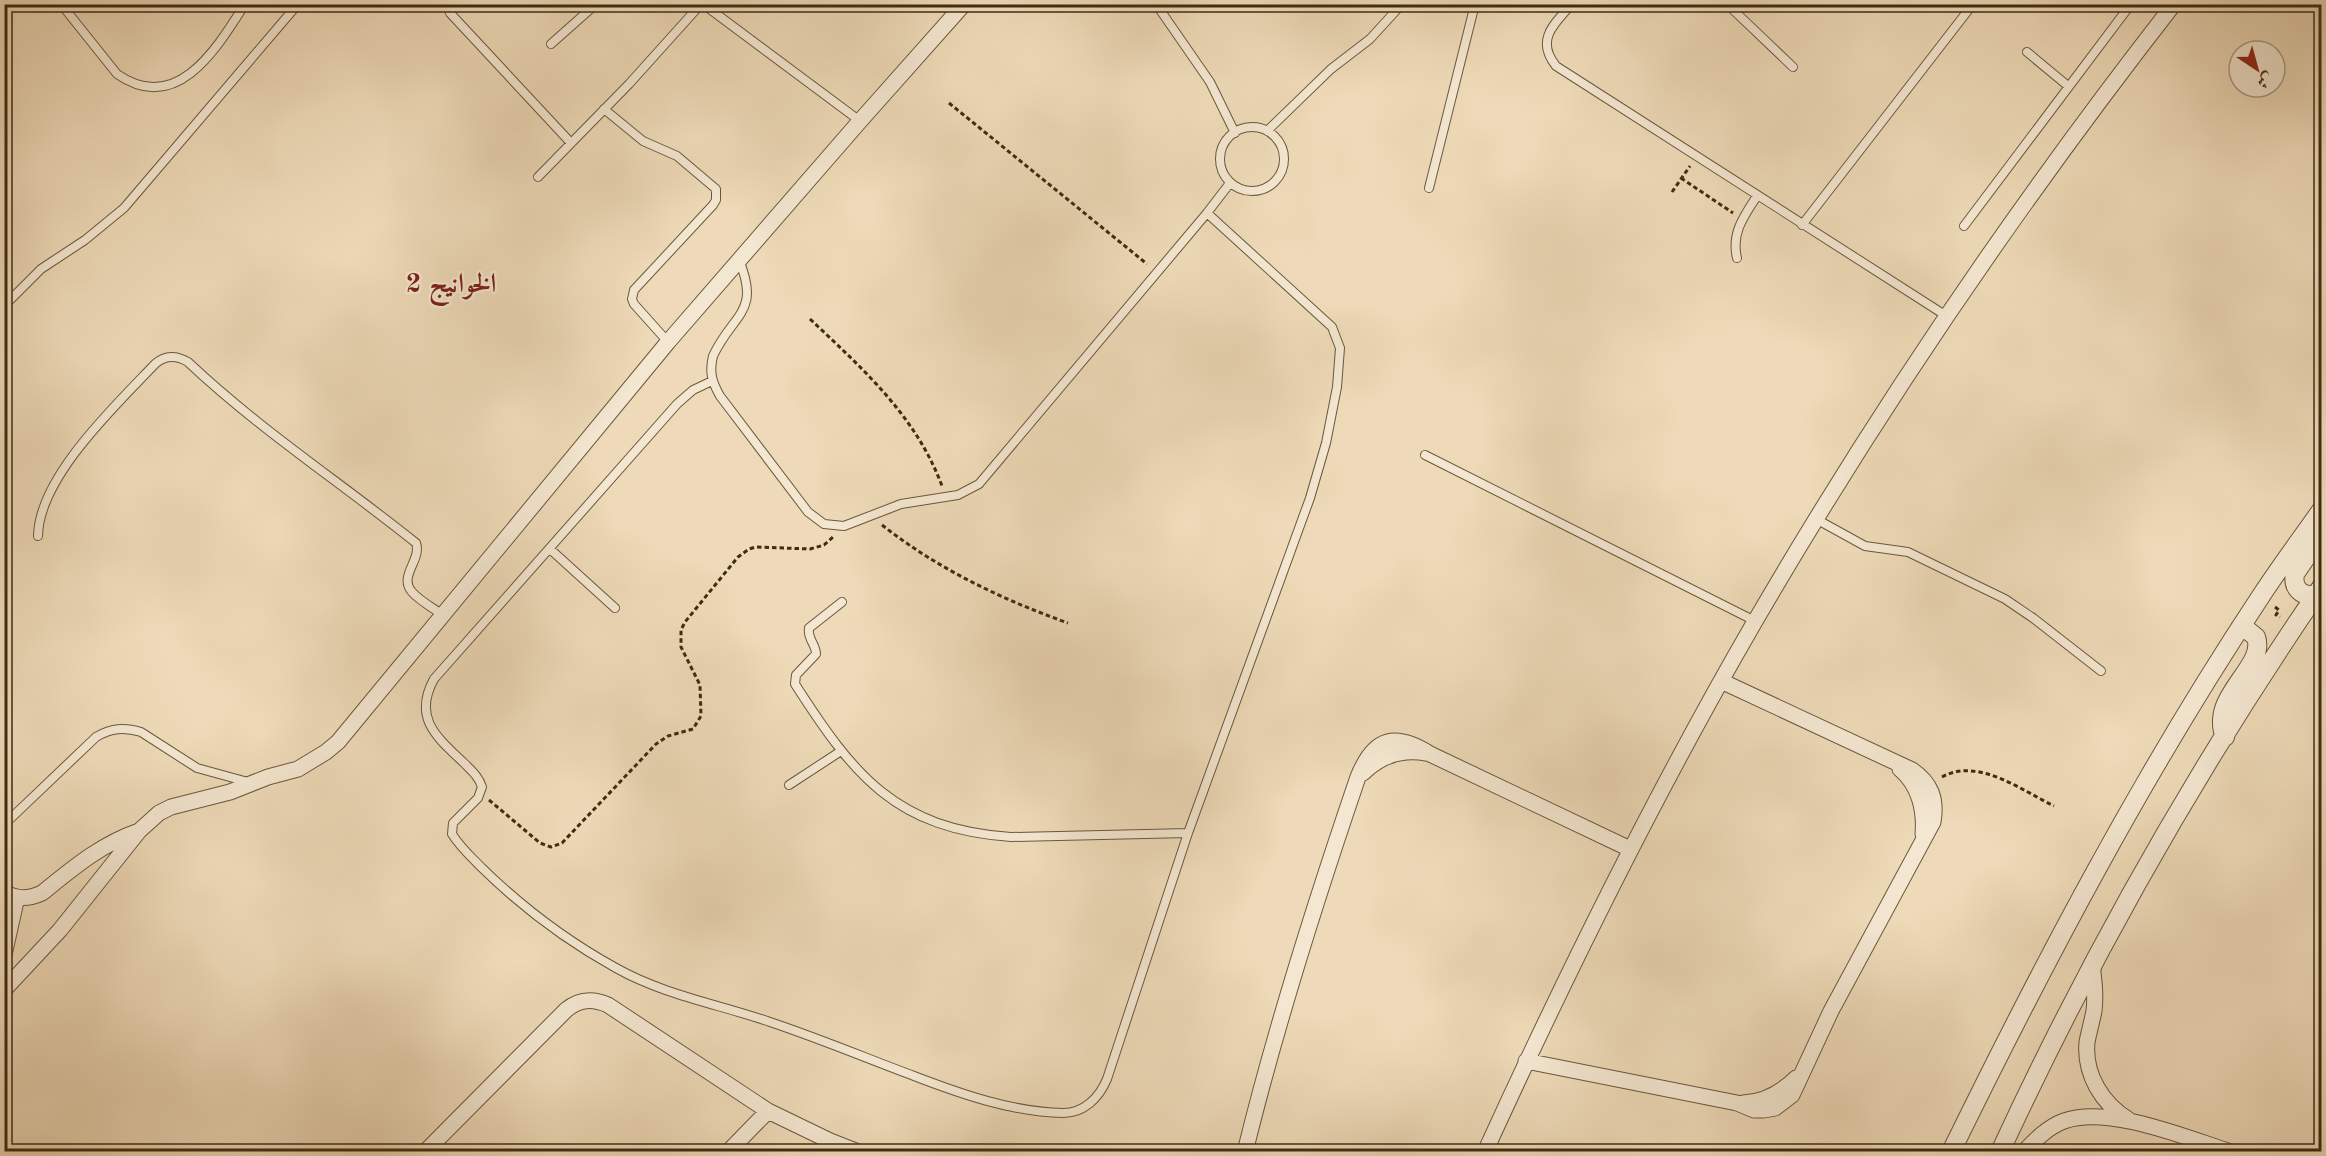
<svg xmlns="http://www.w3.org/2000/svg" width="2326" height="1156" font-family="'Old Standard TT',Amiri,serif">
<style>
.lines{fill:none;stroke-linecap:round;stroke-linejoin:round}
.service-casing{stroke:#6a583c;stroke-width:10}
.minor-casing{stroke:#6a583c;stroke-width:17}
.tertiary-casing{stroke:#6a583c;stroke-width:20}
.path{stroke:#3e2c13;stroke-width:3;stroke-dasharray:4.5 3;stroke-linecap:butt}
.service{stroke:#f4e7d1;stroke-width:8}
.minor{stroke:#f4e7d1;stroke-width:15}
.tertiary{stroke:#f4e7d1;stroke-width:18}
.labels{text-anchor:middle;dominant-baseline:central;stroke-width:4.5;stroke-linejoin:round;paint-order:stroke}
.district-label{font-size:27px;font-weight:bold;fill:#7a1f14;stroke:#f4e7d1}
</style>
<rect width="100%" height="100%" fill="#eedab8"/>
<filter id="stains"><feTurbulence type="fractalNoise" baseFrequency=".00333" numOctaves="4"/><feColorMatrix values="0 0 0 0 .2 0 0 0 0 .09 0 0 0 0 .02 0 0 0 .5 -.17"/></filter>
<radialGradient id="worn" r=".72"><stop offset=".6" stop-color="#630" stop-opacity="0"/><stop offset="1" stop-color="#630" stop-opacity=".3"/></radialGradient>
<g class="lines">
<defs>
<path id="service" d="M61,4L117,74C177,116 217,48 245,4
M703,4L860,121
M1156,4L1210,82L1235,133
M1572,4C1554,24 1535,40 1556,66L1948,317
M1727,4L1793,67
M450,13L571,143
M551,44L596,4
M2027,52L2068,86
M604,109L643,141L677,156L716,189V200L713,205L634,290L632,299L634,304L668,342
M1220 159a32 32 0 1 1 64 0a32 32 0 1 1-64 0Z
M1267,131L1331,69L1370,39L1402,4
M538,177L629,84L701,4
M1429,188L1475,4
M1802,225L1973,4
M1964,226L2131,4
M1737,258C1731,233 1744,216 1757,196
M739,260C761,313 733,313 713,356C709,372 712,382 720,396L808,512L824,524L844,526L901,504L958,495L979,484L1207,213L1230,183
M4,306L41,269L85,240L124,208L298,4
M712,381L693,390L677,404L434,679C412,719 438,738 465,764C472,771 479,777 482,787L478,798L453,823L452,834C460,847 472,858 482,868C522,907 567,941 616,968C664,995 718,1004 770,1022C818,1038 866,1058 914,1076C961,1094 1012,1112 1063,1113C1084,1113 1099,1098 1107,1079L1188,833L1310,498L1326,443L1337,387L1340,348L1332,327L1207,213
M1425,455L1755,621
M1816,519L1865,546L1908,552L2005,599L2033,618L2101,671
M38,536C39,477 116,405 155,364C165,355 176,355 188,362C259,429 340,482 416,543C422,560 398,576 412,592C420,601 433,608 443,615
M550,549L615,608
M842,602L809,628C807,639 816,644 816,654L796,675L795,684C854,776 896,829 1011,837L1188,833
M789,785L841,751
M10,819L96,737C111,728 124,727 141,732L197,768L248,782"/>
<path id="minor" d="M1900,769C1919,785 1925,810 1923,834
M1363,773C1380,756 1402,749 1426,753
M4,892C17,900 29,899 42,893C73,868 101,844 139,831
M4,955L17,897
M2092,964C2094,980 2096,995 2094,1011C2092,1021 2089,1032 2087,1042C2084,1074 2102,1104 2129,1120
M4,990L60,930L139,831L159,813L171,807L230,792L268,777L298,769L326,752L338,742L668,342L860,121L964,4
M1526,1061L1737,1103L1754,1110H1764L1775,1108L1792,1095L1831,1011L1933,822C1937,799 1931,783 1912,770L1721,681
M1743,1103C1764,1102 1781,1093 1796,1078
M425,1152L566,1010C579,999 592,998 608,1005L768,1111L830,1141L858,1152
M728,1152L768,1111
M1245,1152C1276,1025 1316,900 1358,777C1374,737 1395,732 1430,754L1630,849
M1485,1152C1567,972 1655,794 1754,623C1879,408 2021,200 2174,4
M2024,1152C2036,1139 2048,1127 2064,1121C2108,1105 2187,1138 2231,1152"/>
<path id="tertiary" d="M2316,594C2302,598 2292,588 2295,574L2322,534
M2225,737C2208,696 2267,667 2256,637L2246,629L2240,628
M1951,1152C2043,964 2143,774 2259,599C2279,568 2301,539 2322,509
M2000,1152C2091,955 2199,765 2322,586"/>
</defs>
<use href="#service" class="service-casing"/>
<use href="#minor" class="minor-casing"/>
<use href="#tertiary" class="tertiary-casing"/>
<path class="path" d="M949,103L1147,264
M1681,178L1733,213
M1672,192L1690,166
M810,319C863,369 916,416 942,486
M882,525C938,569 1001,599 1068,623
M2275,607L2279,610L2276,615L2280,617
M1942,777C1978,757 2021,790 2054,806
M489,800L540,843L551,847L562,843L656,744L668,736L693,729L701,716L700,685L681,647V630L685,622L738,557L749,549L756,547L810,549L824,545L834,536"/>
<use href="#service" class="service"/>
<use href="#minor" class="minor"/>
<use href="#tertiary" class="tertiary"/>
</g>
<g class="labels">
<g class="district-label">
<text x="451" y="284">الخوانيج 2</text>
</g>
</g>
<rect width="2326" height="1156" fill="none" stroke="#eedab8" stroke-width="24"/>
<rect x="6" y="6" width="2314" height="1144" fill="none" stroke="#3e2c13" stroke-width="3"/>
<rect x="12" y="12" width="2302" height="1132" fill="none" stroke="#3e2c13" stroke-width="1.5"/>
<g transform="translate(2257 69) rotate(144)"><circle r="28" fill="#f4e7d1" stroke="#ab9c85" stroke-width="1.5"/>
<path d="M0-4.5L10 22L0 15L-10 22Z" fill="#8f2418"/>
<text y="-9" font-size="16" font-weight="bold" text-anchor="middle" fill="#3e2c13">ش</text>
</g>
<rect width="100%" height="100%" filter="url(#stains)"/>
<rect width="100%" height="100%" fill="url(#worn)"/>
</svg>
